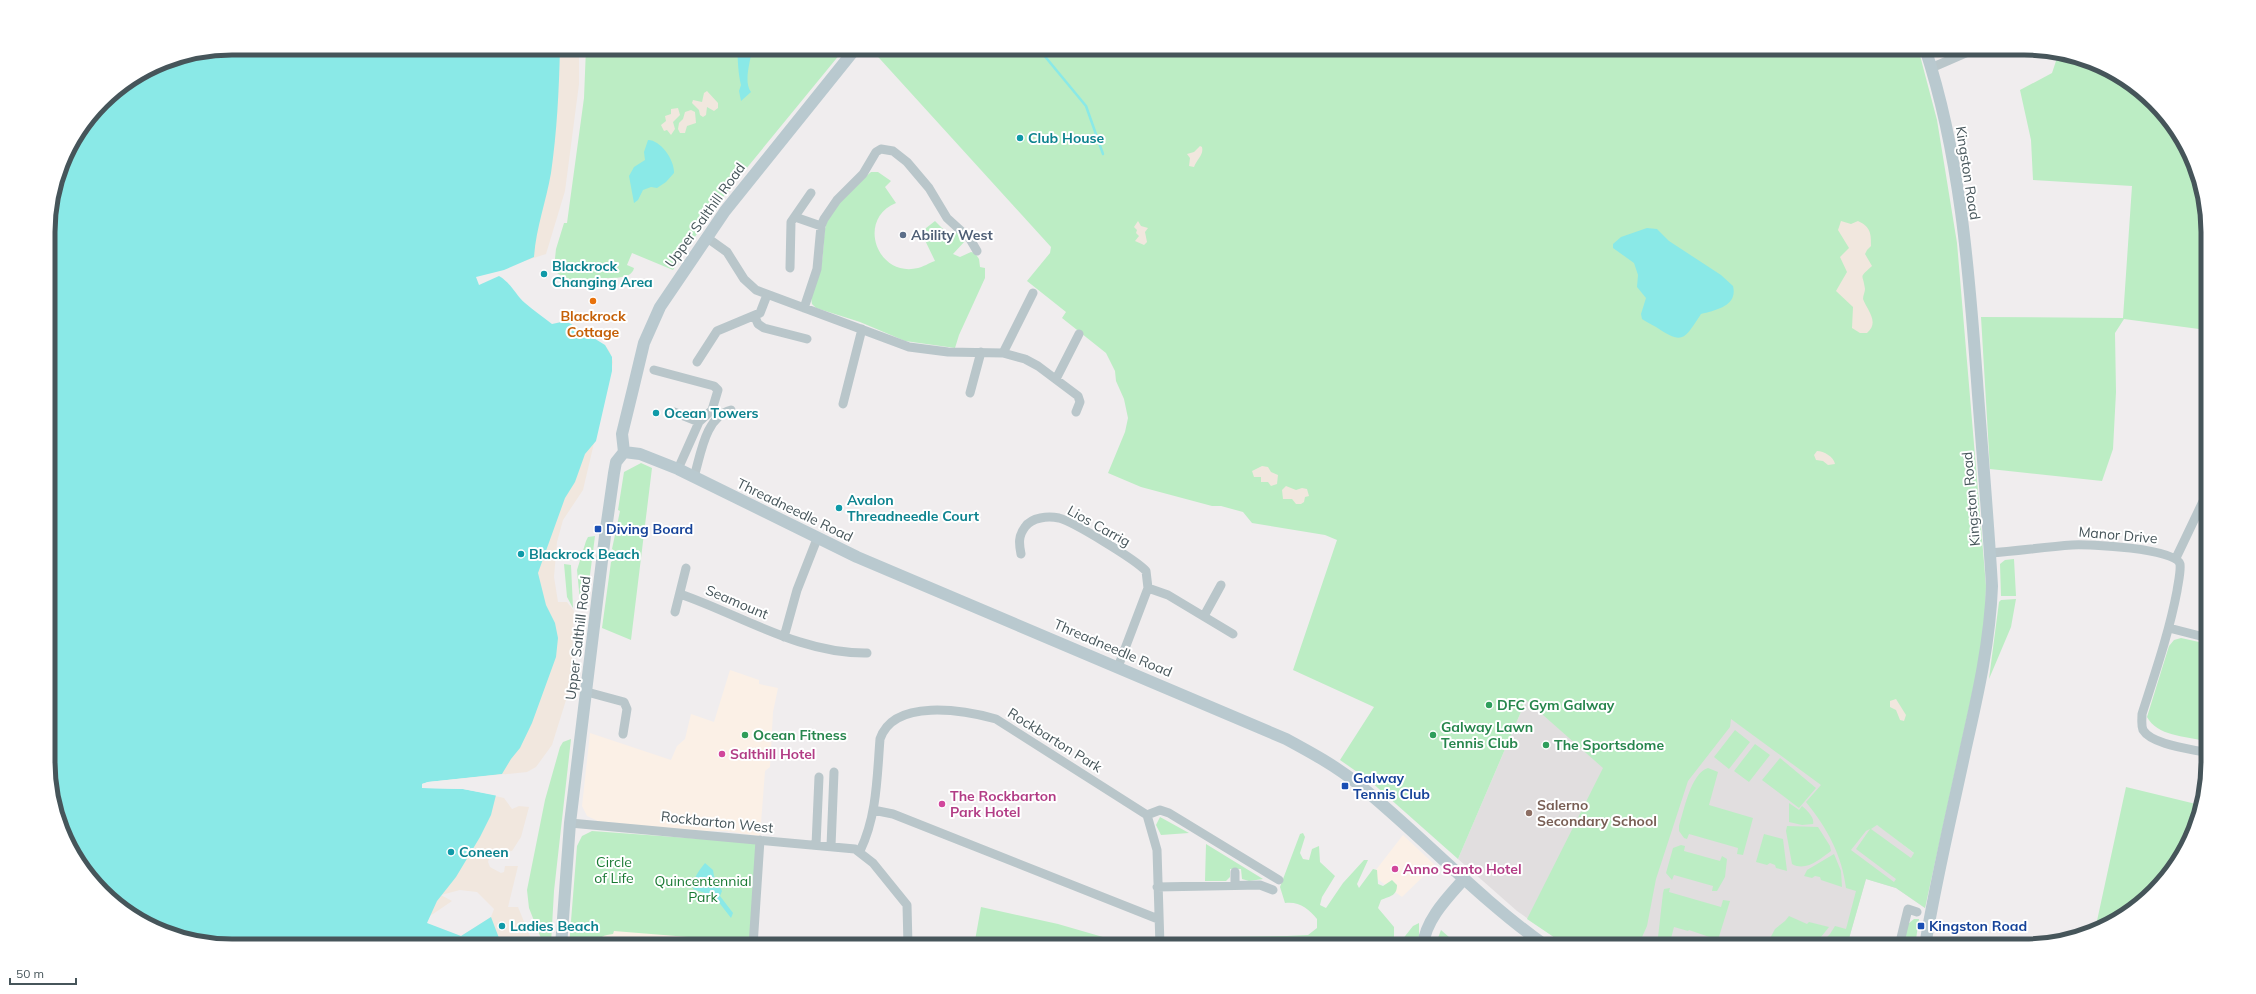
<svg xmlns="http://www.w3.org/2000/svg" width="2256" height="994" font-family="Mulish,sans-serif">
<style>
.commercial{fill:#fbf0e6}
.education{fill:#e1dedf}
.green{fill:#bcedc4;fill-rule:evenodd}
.sand{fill:#f1e7de}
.water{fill:#8ae9e7}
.pier{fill:#f0edee}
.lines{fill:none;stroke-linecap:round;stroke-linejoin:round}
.stream{stroke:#8ae9e7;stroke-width:2.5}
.street{stroke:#b9c6ca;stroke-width:9}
.secondary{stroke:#b9c9cf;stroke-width:12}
.culture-dot{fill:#0f9aa8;stroke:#fff;stroke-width:1.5}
.service-dot{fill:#5c6f8a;stroke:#fff;stroke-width:1.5}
.food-dot{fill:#e8710a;stroke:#fff;stroke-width:1.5}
.transit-dot{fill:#1a4fb4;stroke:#fff;stroke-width:1.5}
.leisure-dot{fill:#2e9e5b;stroke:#fff;stroke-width:1.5}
.hotel-dot{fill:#d1479c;stroke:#fff;stroke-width:1.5}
.education-dot{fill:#8d6e63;stroke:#fff;stroke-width:1.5}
.labels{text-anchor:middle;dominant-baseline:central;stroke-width:4;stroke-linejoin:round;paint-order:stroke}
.culture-label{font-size:14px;font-weight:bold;fill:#0d838f;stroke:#fff;text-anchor:start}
.street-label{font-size:14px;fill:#46555a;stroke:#fff}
.service-label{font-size:14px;font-weight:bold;fill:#4e5e75;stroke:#fff;text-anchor:start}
.food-label{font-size:14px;font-weight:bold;fill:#c56008;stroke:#fff}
.transit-label{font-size:14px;font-weight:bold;fill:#164399;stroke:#fff;text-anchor:start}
.leisure-label{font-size:14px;font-weight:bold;fill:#27864d;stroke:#fff;text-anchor:start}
.hotel-label{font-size:14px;font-weight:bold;fill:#b23c85;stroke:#fff;text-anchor:start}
.education-label{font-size:14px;font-weight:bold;fill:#785e54;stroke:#fff;text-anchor:start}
.park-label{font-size:14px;fill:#197933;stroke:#fff}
.rim{fill:none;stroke:#46555a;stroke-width:5}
</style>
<rect width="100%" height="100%" fill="#f0edee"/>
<path class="commercial" d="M730,670L759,680V684L778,688L773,712L770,767L765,771L760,836L726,831H697L598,821L587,816L582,806L590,733L671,760L677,746L685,739L691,714L714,722Z
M1403,835L1435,865L1402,897L1372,875Z
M570,926L742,941L750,942V946H569Z"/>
<path class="education" d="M1575,605L1883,829L1933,868L1925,908L1896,888L1866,879L1848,942L1841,946H1567L1517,911L1458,859L1526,700Z"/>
<path class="green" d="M586,48H845L714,208L673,270L632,253L627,265L634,268C631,282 606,276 596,279C590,281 585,285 579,287L557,273L554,268L556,249L564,223H567L584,98Z
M870,48H1918L1937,120L1957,243L1986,586L1985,617L1981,653L1925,908L1896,888L1866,879L1848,942L1841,946H1818L1830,934L1835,926L1846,929L1856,891L1846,888C1842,855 1827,828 1806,802L1821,785L1731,719L1730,727L1688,781L1656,879L1647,926L1638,946H1567L1527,919L1603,768L1526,700L1458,859L1370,781L1340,760L1374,707L1293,670L1337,540L1325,535L1252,523L1243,512L1221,506H1212L1141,487L1108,473L1125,432L1128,418L1124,399L1116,381L1115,371L1106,353L1062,318L1066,312L1027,281L1050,253L1051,247ZM1877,825L1914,853L1911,858L1871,829ZM1870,829L1856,849L1896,879L1894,882L1851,850L1866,831Z
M2058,55L2094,62L2136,86L2170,120L2194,162L2206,208L2207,320L2199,329L2124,319L2115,333L2116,392L2113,449L2102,481L1990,469L1981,317L2123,318L2132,186L2033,180L2031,140L2020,90L2052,73Z
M871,172H878L891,181L885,187L896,203C856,219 877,278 918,268C923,267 929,263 935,261L921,232L935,221L952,238L957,232L965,241L953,254L960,257L971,252L975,253L979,259L980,267L985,268V278L959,335L955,348L905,341L860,322L816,308L812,304C809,291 818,278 821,266C824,253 823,241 825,229C830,206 855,187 871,172Z
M641,463L652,468L631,640L602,628L611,562L617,558L618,553L612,549L620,511L618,510L624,472Z
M595,536L586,606L580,601L577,570L586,541L588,537Z
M2014,559L2016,596H2001L2000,564L2005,560Z
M564,564L571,565L573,608L567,597Z
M2016,599L2011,627L1989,679L1999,602L2001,600Z
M2181,638L2208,644V722L2204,741C2185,736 2157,736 2147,717L2169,646L2174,640Z
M1735,730L1750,742L1729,769L1714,757Z
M571,739L554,891L551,944L544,942L540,936L529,908L527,890L545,800L560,747L563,742Z
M1755,744L1770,755L1749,782L1734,771Z
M1780,758L1816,788L1799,808L1762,780Z
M1708,768L1718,772L1709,805L1753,818L1743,855L1737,854L1738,848L1689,834L1687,839L1684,838L1679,831V826C1684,810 1691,773 1708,768Z
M2126,787L2200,805L2194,832L2170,874L2127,915L2095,930Z
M1789,803L1799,810L1802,806C1807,810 1815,818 1813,824L1802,825L1789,822Z
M1160,817L1189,833L1161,835L1156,825Z
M1787,826L1818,827L1830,846L1831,851C1820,859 1806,872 1792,864L1786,831Z
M592,831L757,843L750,942L614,931L613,934C605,935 597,937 595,946H569L577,846L582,836Z
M1303,833L1305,837L1300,853L1303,859L1309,860L1312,849L1319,846L1320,862L1335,876L1322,897L1320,905L1326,908L1343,883L1364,860H1368L1357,884L1359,888L1373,869L1377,870L1378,884L1383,886L1392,880L1397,885C1397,896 1390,896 1381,900L1378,908L1394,927V939L1402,940L1413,926L1419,923V936L1411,946H1167V938L1287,936L1308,935L1317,928V919C1309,909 1299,901 1285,903L1280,887L1300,834Z
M1764,834L1783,839L1787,871L1776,868L1775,865L1770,863L1767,865L1756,862Z
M1206,844L1263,879L1249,881L1242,879L1241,869H1230V877L1226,881H1205Z
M1681,845L1685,846L1684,851L1720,861L1722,856L1727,859L1725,877L1717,891H1712L1713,886L1674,875L1672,880L1666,873L1673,848Z
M1834,854L1841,871L1842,887L1821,880L1820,877L1815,876L1812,878L1804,876L1807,870Z
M1670,888L1669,892L1721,907L1723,900L1730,901L1718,940L1689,930L1688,931L1674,927L1669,946H1657L1663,893L1664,889Z
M981,907L1058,924L1134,946H974Z
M1789,916L1807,924L1809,922L1829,927L1821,937L1810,946H1766L1775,929L1785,921Z
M1914,919H1919L1915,946H1903L1908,924Z
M1441,930L1459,946H1435Z"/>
<path class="sand" d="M515,48H579V84L565,191L546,254L509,266Z
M707,91L718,103V108L714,111L707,107L706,115L703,117L700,115L699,110L692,103L693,100L702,102L704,93Z
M678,108L680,115L673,122L675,129L671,135L667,130L664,131L661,125L666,121L665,116L671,114V109Z
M691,110L695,112L696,123L687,126L685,133H680L678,129L679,123L683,119L685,112Z
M1200,146L1202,147C1204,155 1197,159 1194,167L1189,166L1190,158L1187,154L1194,152Z
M1138,221L1141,226L1148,228L1145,232L1147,242L1144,245L1135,241L1139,236L1136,233L1137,230L1134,227Z
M1841,221L1851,224L1858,221C1871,227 1871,234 1871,246L1867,250L1865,254L1872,266C1858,279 1863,273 1865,289C1865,292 1863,295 1863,299C1867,310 1880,322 1867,333H1860L1852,328L1853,307L1836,291L1847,272L1840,257L1849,248L1838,230Z
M605,345L610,352L613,362L583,490L563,520L557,542L554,577L558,602H567L574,611L571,684L552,745L536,767L527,772L439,781L530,586Z
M1817,451C1824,451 1834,457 1835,464L1828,465L1823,461L1816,460L1814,455Z
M1262,466L1268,467L1271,472L1278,475L1277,484L1271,486L1268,482H1261V477H1254L1252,471Z
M1286,486L1296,490L1302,488L1307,489L1309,496L1305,497L1304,502L1301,504H1296L1292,499H1283L1282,490Z
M1896,699L1906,715L1904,721L1900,720L1896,710L1890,707V701Z
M463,789L504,798L512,809L519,806L529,807L521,837L512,851C504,853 500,848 492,849L488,862L490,867L501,873L504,872L505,866H518L508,907H518L534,946H415L411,918L461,936L491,917L494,909L477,892L460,890L441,895L452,901L430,916Z"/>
<path class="water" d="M232,48H560C559,90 557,132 551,173C546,202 536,228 534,257L504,270L476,277L479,285L499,276C511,283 515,294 525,303C533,310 543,317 552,324L566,321L605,345L612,357V371L596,441L585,454L575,482L565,498L538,573L546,605L555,623L558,638L556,657L532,723L520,748L511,759L502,774L428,782L422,784L423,788L463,789L496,795L491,815L480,837L456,877L437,901L427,923L461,936L491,917L502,946H232L162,932L120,908L86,874L62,833L50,786L48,220L67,150L110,94L162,62Z
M737,48H752C751,60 743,82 751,92L741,101L739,91L741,85C738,73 738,61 737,48Z
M648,140C661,140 675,161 674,173L666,182L657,188L651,187L643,190L638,200L634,203L629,176L634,167L645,160L644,152Z
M1647,228L1657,229L1669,241L1721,275L1733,286C1738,306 1716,310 1701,314C1684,340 1683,345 1656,327C1651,324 1646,322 1642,319L1641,314L1646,298L1637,287L1638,275L1634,263L1613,248V244L1621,237Z
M705,863L713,870L714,876L722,891L720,896L733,913L731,918L714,896L693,889C693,878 698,872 705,863Z"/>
<path class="pier" d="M505,774L503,776L424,785L464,787L497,793L498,796L463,789L422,788V784L428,782Z"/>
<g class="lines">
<path class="stream" d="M1038,48L1086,106L1103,154"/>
<path class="street" d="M1931,68L1977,48
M795,217L821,226
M706,237L727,252L744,279L756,290L909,347L948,352L1003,353L1025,359L1038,366L1078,396L1080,402L1076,412
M790,268L791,222L811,193
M804,308L817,269L821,226L824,219L837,200L863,174L876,152L881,149L893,151L907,162L929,188L947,218L970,239L977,251
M755,317L758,324L764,328L807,339
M1003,353L1033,293
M697,362L717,331L760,313L767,295
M654,370L714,386L718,390L712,410L699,422
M1056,379L1079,334
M970,393L981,352
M843,404L862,329
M674,412L699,422L678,469
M694,477C701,454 705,417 731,410
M1990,553C2017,551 2045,547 2072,545C2088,544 2176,548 2180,564C2181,572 2178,583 2177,591C2169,633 2155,673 2142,714C2142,720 2141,725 2143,730C2152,745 2192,749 2208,753
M1021,554C1019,544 1018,536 1025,527C1032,517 1048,516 1059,518C1074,522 1136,560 1146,571L1148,588L1118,667
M2176,558L2207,493
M1148,588L1168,595L1233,634
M680,594C741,615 800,654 867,653
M675,612L686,568
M1204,616L1221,585
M2169,628L2208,638
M784,637L797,590L817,539
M587,692L624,702L627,709L623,734
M873,810L893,814L1158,919
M1147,815L1160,810L1169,813L1279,880
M570,823L855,849L873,863L907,905L908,946
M816,845L819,777
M831,846L834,772
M860,851C877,816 877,777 880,739C894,698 963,710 996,719L1147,815L1157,850L1160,946
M1235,872V885
M1157,887L1260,885L1273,890
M753,946L760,840
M1899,946L1908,909L1917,912"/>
<path class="secondary" d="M1925,48C1960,154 1969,270 1977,381C1982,450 1988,518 1992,586C1990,641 1978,694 1966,747C1952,813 1936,879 1925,946
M624,452L640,454L678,469L857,557L1286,739C1310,752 1336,766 1358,784C1422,836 1478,898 1546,946
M624,452L622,434L633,389L644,343L660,307L725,211L856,48
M561,946L570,823L605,536L614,473L616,462L624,452
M1423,946C1425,920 1448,897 1464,879"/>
</g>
<g class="culture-dot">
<circle cx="1020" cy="138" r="4"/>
<circle cx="544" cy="274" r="4"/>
<circle cx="656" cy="413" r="4"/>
<circle cx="839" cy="508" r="4"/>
<circle cx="521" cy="554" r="4"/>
<circle cx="451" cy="852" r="4"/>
<circle cx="502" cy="926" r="4"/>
</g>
<circle class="service-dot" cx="903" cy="235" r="4"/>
<circle class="food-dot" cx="593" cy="301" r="4"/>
<g class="transit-dot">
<rect x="594" y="525" width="8" height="8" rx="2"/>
<rect x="1341" y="782" width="8" height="8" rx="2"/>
<rect x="1917" y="922" width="8" height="8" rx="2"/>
</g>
<g class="leisure-dot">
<circle cx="1489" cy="705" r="4"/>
<circle cx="745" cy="735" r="4"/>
<circle cx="1433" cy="735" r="4"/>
<circle cx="1546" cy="745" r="4"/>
</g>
<g class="hotel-dot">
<circle cx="722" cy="754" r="4"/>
<circle cx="942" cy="804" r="4"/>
<circle cx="1395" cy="869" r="4"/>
</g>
<circle class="education-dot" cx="1529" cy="813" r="4"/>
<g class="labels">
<g class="culture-label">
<text x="1028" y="138">Club House</text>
<text x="552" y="266">Blackrock<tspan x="552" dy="16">Changing Area</tspan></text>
<text x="664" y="413">Ocean Towers</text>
<text x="847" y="500">Avalon<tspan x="847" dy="16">Threadneedle Court</tspan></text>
<text x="529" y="554">Blackrock Beach</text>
<text x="459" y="852">Coneen</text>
<text x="510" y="926">Ladies Beach</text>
</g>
<g class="street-label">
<text transform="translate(1968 173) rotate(81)">Kingston Road</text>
<text transform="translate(705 215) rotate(-54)">Upper Salthill Road</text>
<text transform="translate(1971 499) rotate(-95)">Kingston Road</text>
<text transform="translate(795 510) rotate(26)">Threadneedle Road</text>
<text transform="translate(1099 526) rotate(29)">Lios Carrig</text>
<text transform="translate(2118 535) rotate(5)">Manor Drive</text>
<text transform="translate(737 602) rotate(23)">Seamount</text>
<text transform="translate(578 638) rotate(-83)">Upper Salthill Road</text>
<text transform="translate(1113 648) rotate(23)">Threadneedle Road</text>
<text transform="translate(1055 740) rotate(32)">Rockbarton Park</text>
<text transform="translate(717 822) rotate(6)">Rockbarton West</text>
</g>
<g class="service-label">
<text x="911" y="235">Ability West</text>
</g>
<g class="food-label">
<text x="593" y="316">Blackrock<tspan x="593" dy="16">Cottage</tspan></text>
</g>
<g class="transit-label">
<text x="606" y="529">Diving Board</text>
<text x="1353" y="778">Galway<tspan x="1353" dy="16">Tennis Club</tspan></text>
<text x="1929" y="926">Kingston Road</text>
</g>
<g class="leisure-label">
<text x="1497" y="705">DFC Gym Galway</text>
<text x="1441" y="727">Galway Lawn<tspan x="1441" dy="16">Tennis Club</tspan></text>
<text x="753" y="735">Ocean Fitness</text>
<text x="1554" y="745">The Sportsdome</text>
</g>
<g class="hotel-label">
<text x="730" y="754">Salthill Hotel</text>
<text x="950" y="796">The Rockbarton<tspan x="950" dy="16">Park Hotel</tspan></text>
<text x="1403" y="869">Anno Santo Hotel</text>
</g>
<g class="education-label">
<text x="1537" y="805">Salerno<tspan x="1537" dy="16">Secondary School</tspan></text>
</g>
<g class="park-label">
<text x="614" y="862">Circle<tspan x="614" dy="16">of Life</tspan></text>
<text x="703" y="881">Quincentennial<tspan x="703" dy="16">Park</tspan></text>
</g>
</g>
<path d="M0 0H2256V994H0ZM232 55H2024A177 177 0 0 1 2201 232V762A177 177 0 0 1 2024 939H232A177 177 0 0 1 55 762V232A177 177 0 0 1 232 55Z" fill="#fff" fill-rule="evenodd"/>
<path class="rim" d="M232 55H2024A177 177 0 0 1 2201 232V762A177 177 0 0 1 2024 939H232A177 177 0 0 1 55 762V232A177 177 0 0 1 232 55Z"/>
<path d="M10 978v6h66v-6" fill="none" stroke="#46555a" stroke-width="2"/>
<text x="16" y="978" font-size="12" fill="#46555a" stroke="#ffffff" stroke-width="3" paint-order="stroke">50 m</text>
</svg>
